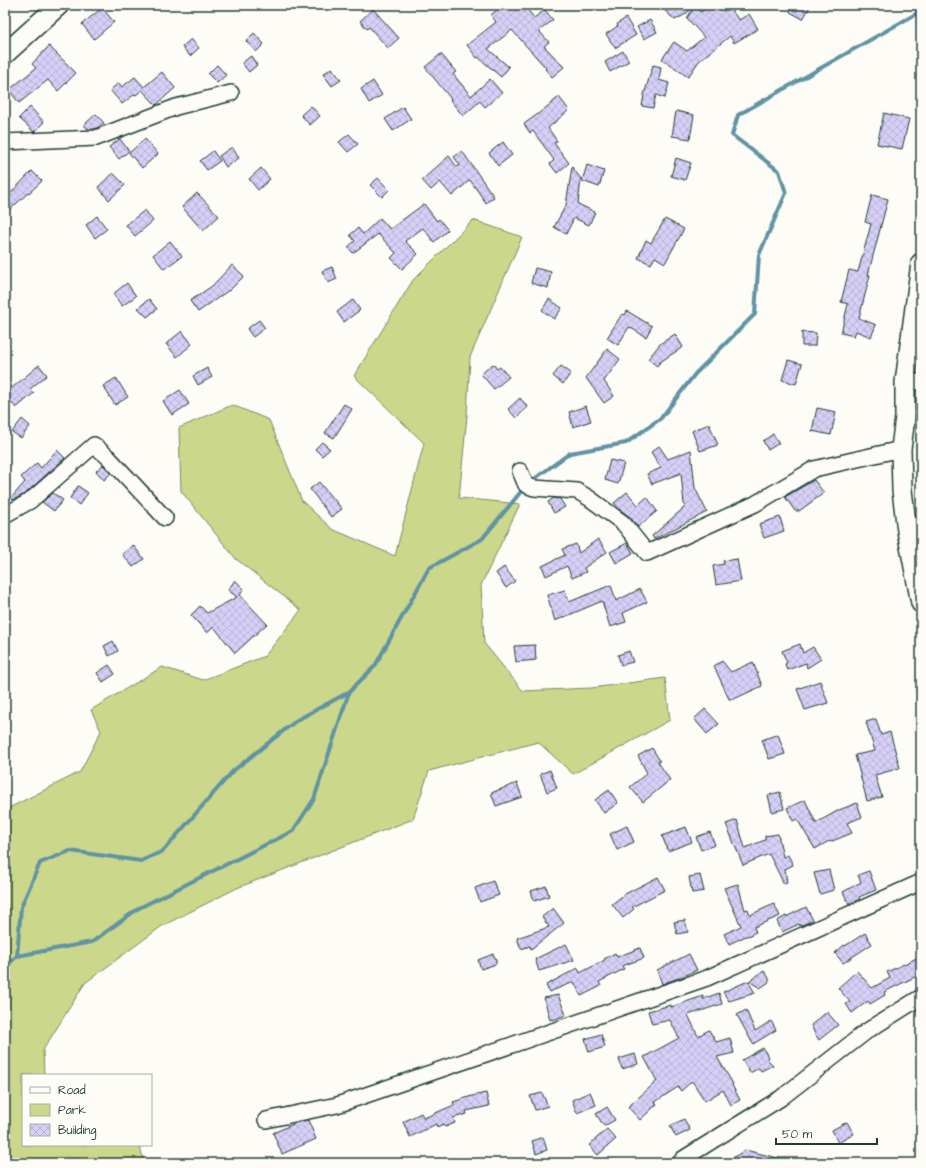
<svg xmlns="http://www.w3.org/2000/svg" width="926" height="1168" font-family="'Architects Daughter',sans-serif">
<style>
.green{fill:#cbd88b;stroke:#758a60}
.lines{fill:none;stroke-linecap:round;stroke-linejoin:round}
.stream{stroke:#6193a3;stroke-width:4}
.building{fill:url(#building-cross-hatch);stroke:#1f3d34}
.minor-casing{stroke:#1f3d34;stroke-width:18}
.major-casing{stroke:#1f3d34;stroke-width:22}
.minor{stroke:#fdfcf7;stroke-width:15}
.major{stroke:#fdfcf7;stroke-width:19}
</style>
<defs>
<pattern id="building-cross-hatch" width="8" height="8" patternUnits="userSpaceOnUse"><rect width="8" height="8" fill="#d7cff7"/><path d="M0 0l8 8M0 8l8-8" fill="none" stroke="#b8b3d4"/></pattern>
</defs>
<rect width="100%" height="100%" fill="#fdfcf7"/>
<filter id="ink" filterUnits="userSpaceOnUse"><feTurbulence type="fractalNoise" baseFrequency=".025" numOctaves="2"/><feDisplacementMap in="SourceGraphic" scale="8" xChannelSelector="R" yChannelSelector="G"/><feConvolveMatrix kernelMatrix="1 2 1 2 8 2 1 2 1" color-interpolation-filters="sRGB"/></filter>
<g filter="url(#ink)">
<path class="green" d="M473,220L522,237L470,357L467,415L459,498L520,504L481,585L484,643L523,691L592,688L665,678L670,720L573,774L538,742L429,771L413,819L237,888L162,926L85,983L43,1050L44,1075H23V1145H139L145,1163H5V810L80,772L101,731L91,710L162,667L203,680L265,656L301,610L236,559L181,491L179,428L232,405L269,420L302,501L332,529L395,556L424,443L354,376L413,280Z"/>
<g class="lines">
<path class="stream" d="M530,482L570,453L626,443L661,418L695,374L755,314L759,255L786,193L779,171L732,135L738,115L921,11
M17,956L21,907L40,863L70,851L141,861L163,851L233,771L297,720L349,692
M5,967L17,956L92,942L139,908L293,831L314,799L349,692L375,666L429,568L482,539L524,488"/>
</g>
<path class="building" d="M503,5H524L534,18L545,10L553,20L539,31L549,42L544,46L564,67L552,77L545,69L546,68L512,30L488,49L509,67L501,77L478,57L477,58L467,45L496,22L491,15Z
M662,5H695L686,14L675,20L665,11L666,10Z
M710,5H727L739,20L749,14L758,29L734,43L730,36L699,61L688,77L662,59L674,42L687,51L704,37L687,18L695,6L701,12Z
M794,5H811L803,19L790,12Z
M102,8L114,22L94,39L82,24Z
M373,9L399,38L388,48L369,27L367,29L360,21Z
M626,18L636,35L615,48L606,34L618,26L617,24Z
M650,20L657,32L644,39L637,27Z
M254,33L264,44L256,52L246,41Z
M191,39L199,48L190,56L182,47Z
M49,46L76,73L58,91L48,80L19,103L9,90L36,68L32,64Z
M623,51L629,61L610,72L605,62Z
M441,54L456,72L453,74L471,96L490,79L502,93L485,107L480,101L463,116L450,100L451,99L425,67Z
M251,56L257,65L249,72L242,63Z
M217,65L226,75L217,83L208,74Z
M653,65L661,67L659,80L669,83L665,98L656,95L653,108L642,106L644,95Z
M332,68L341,80L332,86L323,74Z
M162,72L175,88L156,105L142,90L136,95L135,94L122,104L110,90L119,83L122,87L135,77L144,87Z
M373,81L382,95L369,103L361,89Z
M559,97L569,110L548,128L557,141L554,143L569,163L557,173L550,164L554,160L533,131L530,133L524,124L538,114Z
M311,106L320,116L310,125L301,115Z
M30,107L44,122L34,132L19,118Z
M403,107L411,119L393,131L385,119Z
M676,111L694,115L690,139L672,136Z
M884,113L909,119L902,149L877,144Z
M96,114L104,123L99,127L94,129H88L84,125Z
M349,134L358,144L348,152L339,142Z
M120,139L129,151L119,159L109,147Z
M145,139L158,154L142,168L129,153Z
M503,142L512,155L498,166L489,153Z
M232,147L239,158L226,167L219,156Z
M213,151L220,161L207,170L200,161Z
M462,151L494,197L486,203L470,180L452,196L440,182L431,190L422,180L449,156L457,167L460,165L454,157Z
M676,158L691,163L685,180L671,176Z
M587,165L604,171L599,187L582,181Z
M572,167L581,179L578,204L595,212L589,225L574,218L566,234L554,227L566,205Z
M261,168L270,179L258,190L249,179Z
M32,171L42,181L29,193V192L5,214V199Z
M113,173L125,185L109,200L98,187Z
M378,178L389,190L382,197L370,185Z
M197,193L219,216L203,231L182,207Z
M872,195L888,199L868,275H870L859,318L876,325L871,337L856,331L854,336L841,333L848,304L841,302L849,270L858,272L871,224L865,222Z
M424,204L437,221L439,219L448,230L434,242L423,228L405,241L418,254L402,269L391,258L396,253L378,234L353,253L348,247L355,241L350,235L358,228L363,234L380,218L390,229Z
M145,210L153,221L135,236L126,225Z
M97,216L107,229L95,238L86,225Z
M665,219L684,229L665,263L655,257L651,264L638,258L646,240L651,243Z
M170,241L182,256L164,269L153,255Z
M232,265L244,276L229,291V290L198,312L190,301L212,286Z
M332,267L337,279L328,283L322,271Z
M535,268L551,272L548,288L531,283Z
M127,283L136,296L122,306L113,294Z
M149,299L157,309L147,317L138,308Z
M549,299L562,308L554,319L542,310Z
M353,300L360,310L344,322L337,312Z
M627,311L652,326L646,337L629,327L618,345L607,338L622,314L625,315Z
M259,320L265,328L253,337L247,329Z
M182,331L192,344L177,357L166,344Z
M802,332L816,333L815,346H802Z
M675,334L683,347L660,362L657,366L648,359L660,344Z
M607,349L620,359L604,381L614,396L604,403L586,378Z
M788,360L802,364L796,384L782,380Z
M493,364L497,369L500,367L509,377L494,389L481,374Z
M39,365L47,375L30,389L34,393L16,408L12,403L5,408V394Z
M561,366L571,373L563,384L553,376Z
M207,368L212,377L198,385L193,376Z
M116,378L128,397L115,405L103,386Z
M180,390L189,404L172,415L163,401Z
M520,398L528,407L516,418L508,409Z
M344,404L352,409L334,438L325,433Z
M586,406L591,421L573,427L569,412Z
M817,408L836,412L831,435L812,431Z
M22,419L30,426L21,438L12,432Z
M709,424L718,445L700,451L692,431Z
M773,434L779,443L768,450L763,441Z
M322,442L330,449L322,456L315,449Z
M659,446L668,459L691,450L695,488L707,512L654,539L652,536L686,506L684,504L681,473L652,484L647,474L661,468L651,452Z
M57,450L65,458L25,494L13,500L11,498L25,482L21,477L37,463L41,468Z
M610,460L624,463L618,484L605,480Z
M103,465L111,473L104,480L96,471Z
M814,480L824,493L799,511H795L785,497Z
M319,482L332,498H333L342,509L331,517L310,489Z
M78,486L88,493L79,505L70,498Z
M627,492L638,505L647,497L657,511L638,527L630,517L619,509L614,503Z
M53,493L63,500L54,511L42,502Z
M554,498L560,499L565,507L554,513L548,502Z
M780,517L784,531L764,538L759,524Z
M598,539L607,552L584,568L586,572L572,578L567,566L546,576L542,566L565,555L562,549L576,544L579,553Z
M627,543L633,553L616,563L610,552Z
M133,545L144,559L133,567L122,554Z
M737,559L741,581L716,585L713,566L724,564L723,561Z
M504,567L515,581L506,588L496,573Z
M235,580L244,589L240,595L267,624L235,653L214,627L207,633L191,615L200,606L207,613L237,597L228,590Z
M611,585L616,601L640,589L647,602L623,613L626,622L610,627L602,601L555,621L547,595L565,590L569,602Z
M113,641L118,651L109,656L104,646Z
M800,644L803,653L813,647L821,659L807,668L806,663L787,670L785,664L787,663L782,651Z
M535,645L536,660L516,662L514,646Z
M629,651L633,662L621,665L618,655Z
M722,661L731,672L753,662L762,686L734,699H729L714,666Z
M109,665L115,674L103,682L97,673Z
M820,681L828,703L805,710L797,689Z
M705,709L719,724L707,734L694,719Z
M876,719L881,735L890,732L900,768L875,775L882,797L867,801L855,755L875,751L866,722Z
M778,734L785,754L769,759L762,740Z
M652,748L660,761L658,762L670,780L643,802L630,787L647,773L638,756Z
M550,770L557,788L547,792L540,774Z
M517,783L522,797L496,806L491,793Z
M609,790L618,803L604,813L595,800Z
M780,792L784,809L772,812L768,795Z
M805,800L816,823L839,810L857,803L862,817L847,823L852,833L830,842L829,841L815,849L797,819L793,821L787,808Z
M737,820L745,848L765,840V836L778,834L783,857L788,855L793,865L785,869L787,883L784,884L769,854L743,865L726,824Z
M627,826L634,842L617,850L610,834Z
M686,827L692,842L668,851L662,836Z
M710,832L715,845L701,850L696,837Z
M829,870L834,890L820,894L814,873Z
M869,871L876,890L859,897L860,899L849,904L843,892L861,882L858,875Z
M700,875L704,891L692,893L689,877Z
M658,877L665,890L632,907L634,909L623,918L612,904L625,894Z
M493,881L499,895L480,902L475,888Z
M738,884L745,910L748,909L750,915L774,904L780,916L754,927L756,932L751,934L752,935L746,936L729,944L724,934L741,926L724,888Z
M546,886L549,896L534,901L531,891Z
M806,907L813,920L800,926L799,924L782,932L777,921L786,916V917Z
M553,908L564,923L531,949L530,946L521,949L517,938L549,927L542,917Z
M685,920L688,932L677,934L674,922Z
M865,933L872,944L843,963L835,953L844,945L845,946Z
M566,944L574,960L539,971L535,959Z
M640,948L644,958L622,966L624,969L599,982L601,986L581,996L574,982L549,992L546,985L578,968L580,973L605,960L604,959L615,953L617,957Z
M493,954L496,959V964L481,969L478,960Z
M689,954L697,970L681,977L662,984L657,970Z
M921,956V974L884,992L885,995L870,1004L868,1001L852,1013L846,1004L850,1002L838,988L857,971L872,988L890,978L887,972Z
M764,971L769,978V982L760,988L749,981Z
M748,981L755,993L729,1001L723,992Z
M719,993L722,1004L688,1015L698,1036L709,1030L716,1042L730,1038L734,1053L717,1057L733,1084L732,1085L740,1100L731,1105L723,1090L705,1101L692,1081L681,1091L678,1087L655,1102L657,1104L640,1120L628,1107L657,1081L644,1057L679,1038L670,1020L652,1024L648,1011L671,1005V1007L703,996V999Z
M558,995L566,1015L553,1020L552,1019L550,1020L544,998Z
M746,1010L755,1031L771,1021L776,1030L753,1044L737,1015Z
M827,1012L838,1025L819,1040L815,1034L811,1025Z
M601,1034L605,1047L589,1052L585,1039Z
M763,1048L768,1057L767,1059L773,1065L761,1071L759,1068L750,1073L742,1060Z
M635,1054L638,1064L622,1069L619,1059Z
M590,1092L596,1105L577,1113L572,1100Z
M486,1093L489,1106L466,1111L467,1114L453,1118L455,1123L445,1127L444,1124L437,1127L436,1124L410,1137L403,1122L421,1113L424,1118L454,1105L453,1102L472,1096Z
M542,1093L548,1106L535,1110L530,1096Z
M607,1107L615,1120L604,1126L596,1114Z
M684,1119L690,1130L676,1137L670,1126Z
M308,1120L316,1139L282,1154L273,1133L298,1122Z
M847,1122L854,1134L838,1143L832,1130Z
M607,1129L616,1139L598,1155L589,1145Z
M543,1137L547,1150L536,1154L532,1141Z
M745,1150L782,1159L781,1163H725Z"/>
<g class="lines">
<defs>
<path id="minor" d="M5,142L96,138L176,107L231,93
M905,382H921
M520,471L526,485L534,488L577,491L589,498L623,523L647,553L755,504L814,469L901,449
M5,515L30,501L94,445L108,457L165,518
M266,1120L337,1105L707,978L921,882
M680,1163L683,1159L781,1098L867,1031L921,997"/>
<path id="major" d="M5,54L59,5
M921,263L905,382V417L901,449L902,490L907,531L921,603"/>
</defs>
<use href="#minor" class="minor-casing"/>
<use href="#major" class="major-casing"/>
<use href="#minor" class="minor"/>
<use href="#major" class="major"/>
</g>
</g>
<rect width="926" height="1168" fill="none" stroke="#fdfcf7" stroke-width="20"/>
<rect x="10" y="10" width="906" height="1148" fill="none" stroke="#1f3d34" stroke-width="1.5" filter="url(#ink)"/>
<rect x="22" y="1074" width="130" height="72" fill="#fdfcf7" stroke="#a4b0a9"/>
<rect x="30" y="1087" width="20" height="6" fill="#fdfcf7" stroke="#a4b0a9"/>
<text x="58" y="1094" font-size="12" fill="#1f3d34">Road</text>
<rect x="30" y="1104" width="20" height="12" fill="#cbd88b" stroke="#a4b0a9"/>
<text x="58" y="1114" font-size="12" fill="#1f3d34">Park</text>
<rect x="30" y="1124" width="20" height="12" fill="url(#building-cross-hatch)" stroke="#a4b0a9"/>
<text x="58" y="1134" font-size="12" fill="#1f3d34">Building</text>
<path d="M776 1138v6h101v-6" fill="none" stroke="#1f3d34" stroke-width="2"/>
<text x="782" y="1138" font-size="12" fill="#1f3d34" stroke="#fdfcf7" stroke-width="3" paint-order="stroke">50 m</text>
</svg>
